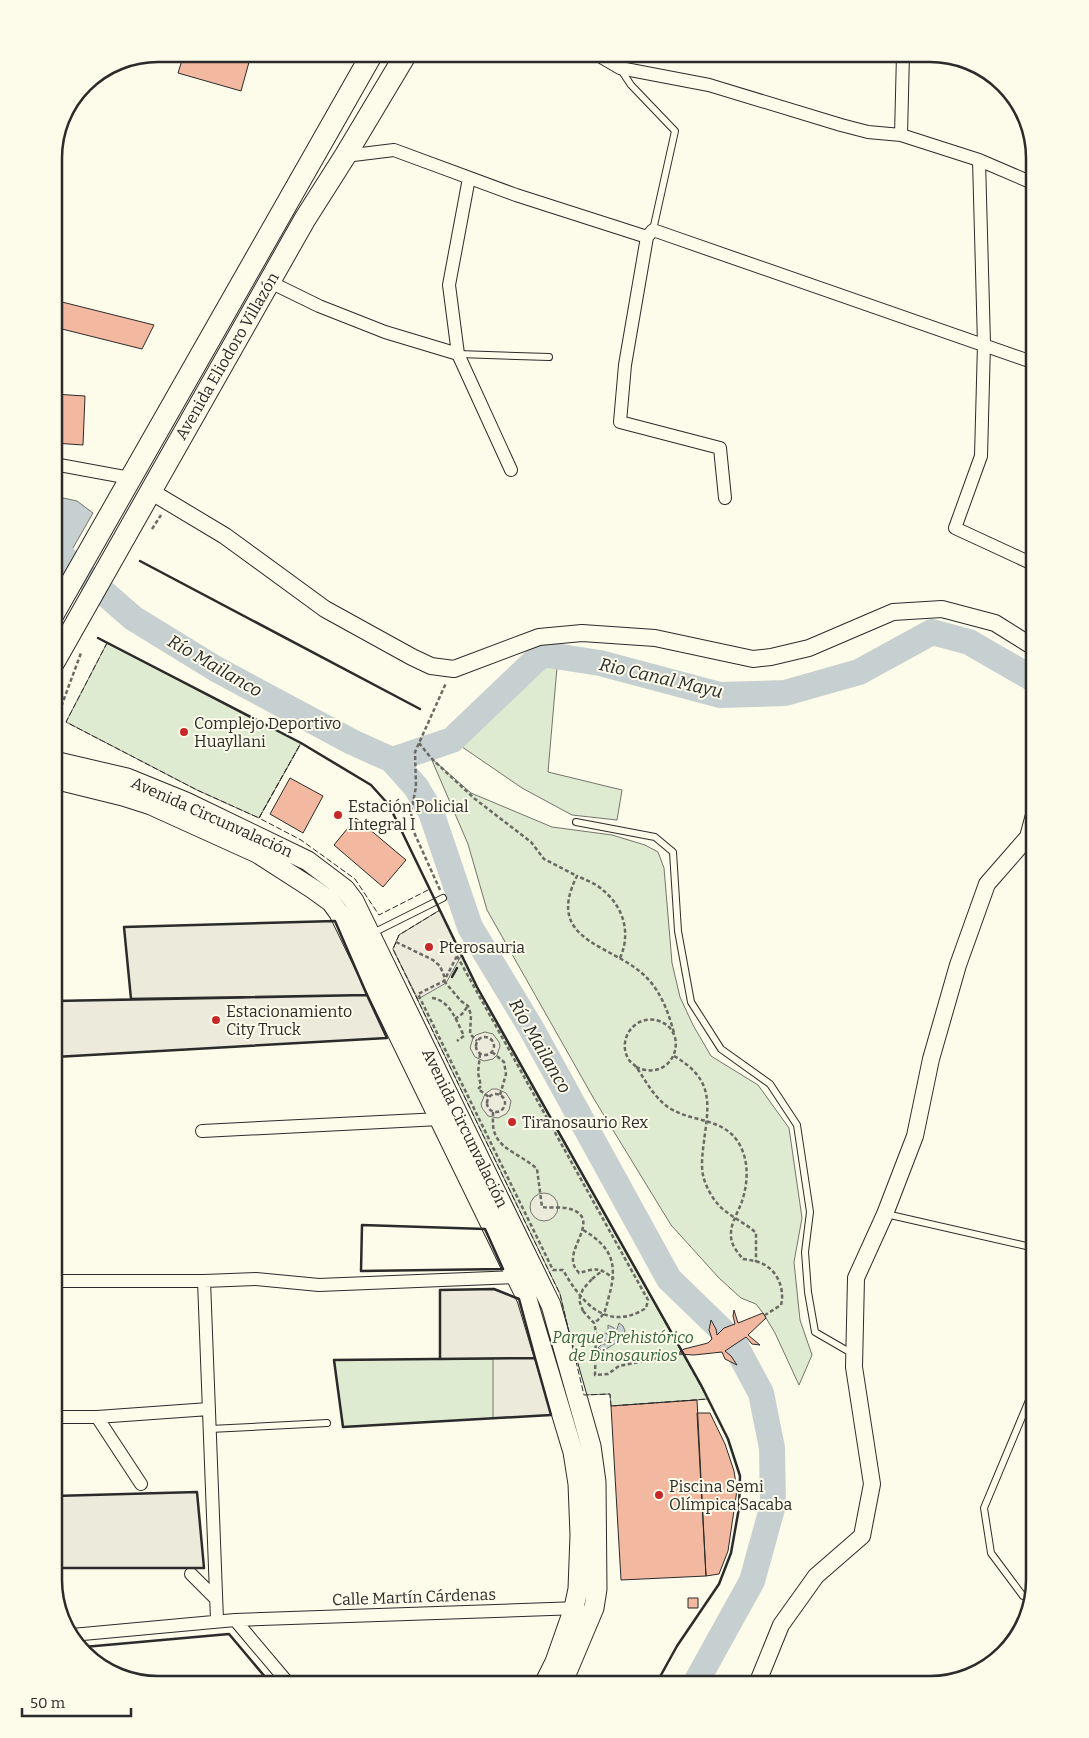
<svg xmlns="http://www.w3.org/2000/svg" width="1089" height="1738" font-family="Bitter,serif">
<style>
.green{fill:#deebd1;stroke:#74746e}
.parking{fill:#eceadb;stroke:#74746e}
.water{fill:#c7d0d0;stroke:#74746e}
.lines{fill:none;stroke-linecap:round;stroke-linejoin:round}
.river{stroke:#c7d0d0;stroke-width:26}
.building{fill:#f2b8a0;stroke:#2b2b2b}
.service-casing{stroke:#2b2b2b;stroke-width:8}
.minor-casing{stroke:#2b2b2b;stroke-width:14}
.tertiary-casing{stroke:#2b2b2b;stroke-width:18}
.secondary-casing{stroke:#2b2b2b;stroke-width:21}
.trunk-casing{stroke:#2b2b2b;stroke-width:23}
.path{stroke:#6a6964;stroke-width:2.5;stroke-dasharray:4 2.5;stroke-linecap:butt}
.service{stroke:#fdfbea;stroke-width:6}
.minor{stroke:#fdfbea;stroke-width:12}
.tertiary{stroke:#fdfbea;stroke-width:16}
.secondary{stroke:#fdfbea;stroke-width:19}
.trunk{stroke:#fdfbea;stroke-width:21}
.path-bridge{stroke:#6a6964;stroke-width:2.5;stroke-dasharray:4 2.5;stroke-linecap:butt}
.fence{stroke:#2b2b2b;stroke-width:1;stroke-dasharray:6 2.5;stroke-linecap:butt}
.wall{stroke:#2b2b2b;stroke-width:2.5}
.poi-dot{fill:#c62828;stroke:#fdfbea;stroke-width:2}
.labels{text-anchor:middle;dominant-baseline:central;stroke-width:4;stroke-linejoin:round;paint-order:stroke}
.street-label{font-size:16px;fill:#2b2b2b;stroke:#fdfbea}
.poi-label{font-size:16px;fill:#2b2b2b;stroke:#fdfbea;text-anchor:start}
.park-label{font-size:16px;font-style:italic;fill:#34623c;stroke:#fdfbea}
.water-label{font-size:18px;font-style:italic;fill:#2b2b2b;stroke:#fdfbea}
.rim{fill:none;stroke:#2b2b2b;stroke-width:2.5}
</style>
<rect width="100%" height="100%" fill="#fdfbea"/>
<path class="green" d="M107,643L301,743L259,818L197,790L66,722Z
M542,654L558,656L548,772L622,790L617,820L572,815L522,788L452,740Z
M431,758L471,793L552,827L612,835L645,845L658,852L664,868L672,963L680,997L693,1025L711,1056L758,1085L789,1128L802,1218L794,1262L800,1320L812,1355L799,1385L775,1333L763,1313L756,1304L741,1298L719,1278L671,1225L594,1099L487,910L468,844Z
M440,910L477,987L708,1399L611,1406L610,1394L584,1395L560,1294L393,949L399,935Z
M535,1358L551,1415L343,1427L334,1360Z"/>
<path class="parking" d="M440,910L461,956L446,983L418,999L393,949L399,935Z
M335,921L387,1038L55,1057L54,1050V1001L131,999L124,927Z
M485,1032L493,1034L499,1042L500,1046L497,1055L493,1059L484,1061L475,1057L470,1048L473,1038L476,1035Z
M492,1089H497L506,1093L511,1101L509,1110L506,1114L498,1118L488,1116L482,1108L481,1104L485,1094Z
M530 1207a14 14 0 1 1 28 0a14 14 0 1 1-28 0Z
M494,1289L519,1299L551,1415L493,1418V1359H440V1290Z
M197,1492L204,1568H54V1496Z"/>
<path class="water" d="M54,496L77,501L93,513L54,581Z
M619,1323L623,1326L625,1331L619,1341L603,1351L598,1348L602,1344H607V1341H602L598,1335L606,1333L610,1337L611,1335L608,1332V1325L614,1328L616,1332Z"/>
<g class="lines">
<path class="river" d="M54,549L133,618L216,669L352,742L392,760L416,787L431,812L470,927L531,1028L669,1279L733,1341L761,1393L772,1448L773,1505L752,1581L695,1684
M392,760L452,740L542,654L600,663L720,695L785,693L859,672L932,632L969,642L1035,680"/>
</g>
<path class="building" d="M184,54L251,55L241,91L178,73Z
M54,300L154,325L142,349L54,327Z
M54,394L85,396L83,445L54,443Z
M290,778L323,796L303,833L270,814Z
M356,818L406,860L383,887L334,845Z
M734,1310L738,1323L763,1313L766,1318L748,1335L760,1345L752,1344L746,1337L725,1351L731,1356L737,1365L725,1359L722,1352L694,1355L677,1354L684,1349L708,1343L712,1339L709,1330L711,1320L716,1329L717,1335L724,1328L735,1324L733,1316Z
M697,1400L706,1576L621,1580L611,1406Z
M697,1413H710L725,1444L734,1471L737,1490L728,1551L719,1574L706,1576Z
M688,1598H698V1608H688Z"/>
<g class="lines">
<defs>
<path id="service" d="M621,70L631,85L675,131L653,230
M458,354L549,357
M576,822L655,837L673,852L678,931L691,1002L721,1049L770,1084L797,1125L810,1212L805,1252L808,1292L815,1332L853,1354
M371,934L443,898
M886,1214L1035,1248
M210,1429L327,1423
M1031,1597L1023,1596L991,1553L984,1508L1035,1386"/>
<path id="minor" d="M596,54L620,68L709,85L841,125L868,132L901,135L979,160L1035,184
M901,135L903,54
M345,156L394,150L516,195L647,237
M979,160L984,344L981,456L955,528L1035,565
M469,178L449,285L458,354L511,470
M270,282L319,306L385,332L458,354
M54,464L130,478
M725,498L720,448L620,422L625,365L647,237L653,230L1035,363
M202,1131L440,1119
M54,1281H204L256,1279L319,1285L517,1277L522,1275
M204,1281L217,1620
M54,1417H97L209,1409
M97,1417L141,1484
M191,1574L216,1599
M235,1620L289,1684
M72,1635L235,1620L579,1608"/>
<path id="tertiary" d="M150,491L225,536L325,609L412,657L431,666L454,669L539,637L582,633L655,638L753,659L771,657L809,648L893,612L942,609L995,623L1035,648
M757,1684L781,1625L816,1576L862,1536L872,1484L854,1367L856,1278L885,1214L915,1136L931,1059L958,965L987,884L1028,837L1035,811"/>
<path id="secondary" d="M54,761L127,778L186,802L308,861L345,889L354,901L551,1305L591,1446L596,1482L597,1589L594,1608L562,1684
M54,779L123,796L151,805L257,853L313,889L331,902L339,913L527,1299L573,1452L578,1484L580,1535L578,1589L574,1608L555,1662L544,1684"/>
<path id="trunk" d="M54,613L372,54
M54,662L305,219L345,156L406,54"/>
</defs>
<use href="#service" class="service-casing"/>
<use href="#minor" class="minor-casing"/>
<use href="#tertiary" class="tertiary-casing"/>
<use href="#secondary" class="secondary-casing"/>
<use href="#trunk" class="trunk-casing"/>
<path class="path" d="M152,529L161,515
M54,731L61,707L81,653
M419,743L431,758L475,799L531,842L544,859L577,876
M440,890L413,830L411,812L416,787L415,752L446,683
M396,942L433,960L440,966L445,978
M457,956L648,1300L646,1308C607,1333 581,1302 563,1270H553L418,994L444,981Z
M620,958C631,934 624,908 604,891C597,884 586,880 577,876C543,943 615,944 647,978C661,992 669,1014 674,1033
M444,981L461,1001L468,1006L471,1015L470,1034L477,1041
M432,998C450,1000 457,1022 464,1036L457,1041
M455,1019L462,1014L468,1006
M476 1046a9 9 0 1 1 18 0a9 9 0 1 1-18 0Z
M492,1052L504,1062L506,1074L500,1095
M480,1054L478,1073L481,1086L478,1089L489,1097
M674,1056C717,1081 708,1107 703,1149C702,1158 701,1170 704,1179C708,1192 717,1206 728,1213C737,1220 748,1225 756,1233V1262
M636,1067C674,1084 691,1032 659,1021C635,1013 616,1040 629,1060C631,1063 635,1065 637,1068C647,1083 655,1099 671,1109C697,1124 730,1117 743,1152C749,1168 747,1188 741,1204C737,1214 730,1225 731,1236C731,1245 738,1253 743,1259C750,1260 757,1261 763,1264C778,1271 785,1290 781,1305L765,1315
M487 1103a9 9 0 1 1 18 0a9 9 0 1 1-18 0Z
M493,1112C493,1120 492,1129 496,1136C502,1150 525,1157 537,1169L542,1207C549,1208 558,1207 566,1208C601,1215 572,1242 573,1260C573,1266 576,1269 579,1273C597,1268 599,1267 614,1279
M583,1230C612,1247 618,1264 609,1296C605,1311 606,1314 594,1323
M592,1279L603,1270
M583,1311L594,1323L596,1332L595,1375L608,1374L619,1366L683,1353"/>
<use href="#service" class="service"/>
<use href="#minor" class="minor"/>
<use href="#tertiary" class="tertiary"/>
<use href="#secondary" class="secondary"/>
<use href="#trunk" class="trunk"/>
<path class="path-bridge" d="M583,1311L579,1300L583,1289L592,1279"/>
<path class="fence" d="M107,643L301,743L259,818L197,790L66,722Z
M301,743L371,785L389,805L430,889L379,915L355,879L301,840L259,818Z
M440,910L477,987L708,1399L611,1406L610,1394L584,1395L560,1294L393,949L399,935Z"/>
<path class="wall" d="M140,561L420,709
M98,638L301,743L371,785L389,805L477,987L701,1385L728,1439L740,1476L739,1508L731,1553L719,1584L677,1646L656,1684
M335,921L367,995L131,999L124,927Z
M452,977L457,968
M54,1050L55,1057L387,1038L367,995L54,1001
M362,1225L485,1229L503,1269L361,1271Z
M494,1289L519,1299L535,1358L440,1359V1290Z
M535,1358L551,1415L343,1427L334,1360Z
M54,1568H204L197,1492L54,1496
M84,1647L229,1634L271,1684"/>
</g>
<g class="poi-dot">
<circle cx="184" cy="732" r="5"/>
<circle cx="338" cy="815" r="5"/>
<circle cx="429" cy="947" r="5"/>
<circle cx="216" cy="1020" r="5"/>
<circle cx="512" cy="1122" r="5"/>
<circle cx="659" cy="1495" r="5"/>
</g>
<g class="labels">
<g class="street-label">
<text transform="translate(227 356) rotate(-60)">Avenida Eliodoro Villazón</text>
<text transform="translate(212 817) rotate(24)">Avenida Circunvalación</text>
<text transform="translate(465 1128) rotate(64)">Avenida Circunvalación</text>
<text transform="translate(414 1597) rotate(-2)">Calle Martín Cárdenas</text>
</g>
<g class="poi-label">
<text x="194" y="723">Complejo Deportivo<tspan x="194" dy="18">Huayllani</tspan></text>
<text x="348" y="806">Estación Policial<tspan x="348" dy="18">Integral I</tspan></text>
<text x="439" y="947">Pterosauria</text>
<text x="226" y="1011">Estacionamiento<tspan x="226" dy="18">City Truck</tspan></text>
<text x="522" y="1122">Tiranosaurio Rex</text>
<text x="669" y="1486">Piscina Semi<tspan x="669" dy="18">Olímpica Sacaba</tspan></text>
</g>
<g class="park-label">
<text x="623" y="1337">Parque Prehistórico<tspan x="623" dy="18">de Dinosaurios</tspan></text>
</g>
<g class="water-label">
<text transform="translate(215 666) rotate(30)">Río Mailanco</text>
<text transform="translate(661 678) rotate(13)">Rio Canal Mayu</text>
<text transform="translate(540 1046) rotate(60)">Río Mailanco</text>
</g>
</g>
<path d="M0 0H1089V1738H0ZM158 62H930A96 96 0 0 1 1026 158V1580A96 96 0 0 1 930 1676H158A96 96 0 0 1 62 1580V158A96 96 0 0 1 158 62Z" fill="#fdfbea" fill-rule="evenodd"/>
<path class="rim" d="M158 62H930A96 96 0 0 1 1026 158V1580A96 96 0 0 1 930 1676H158A96 96 0 0 1 62 1580V158A96 96 0 0 1 158 62Z"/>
<path d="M22 1708v8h109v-8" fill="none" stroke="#2b2b2b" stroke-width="2.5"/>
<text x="30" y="1708" font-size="15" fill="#2b2b2b" stroke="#fdfbea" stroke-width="4" paint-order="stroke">50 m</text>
</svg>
